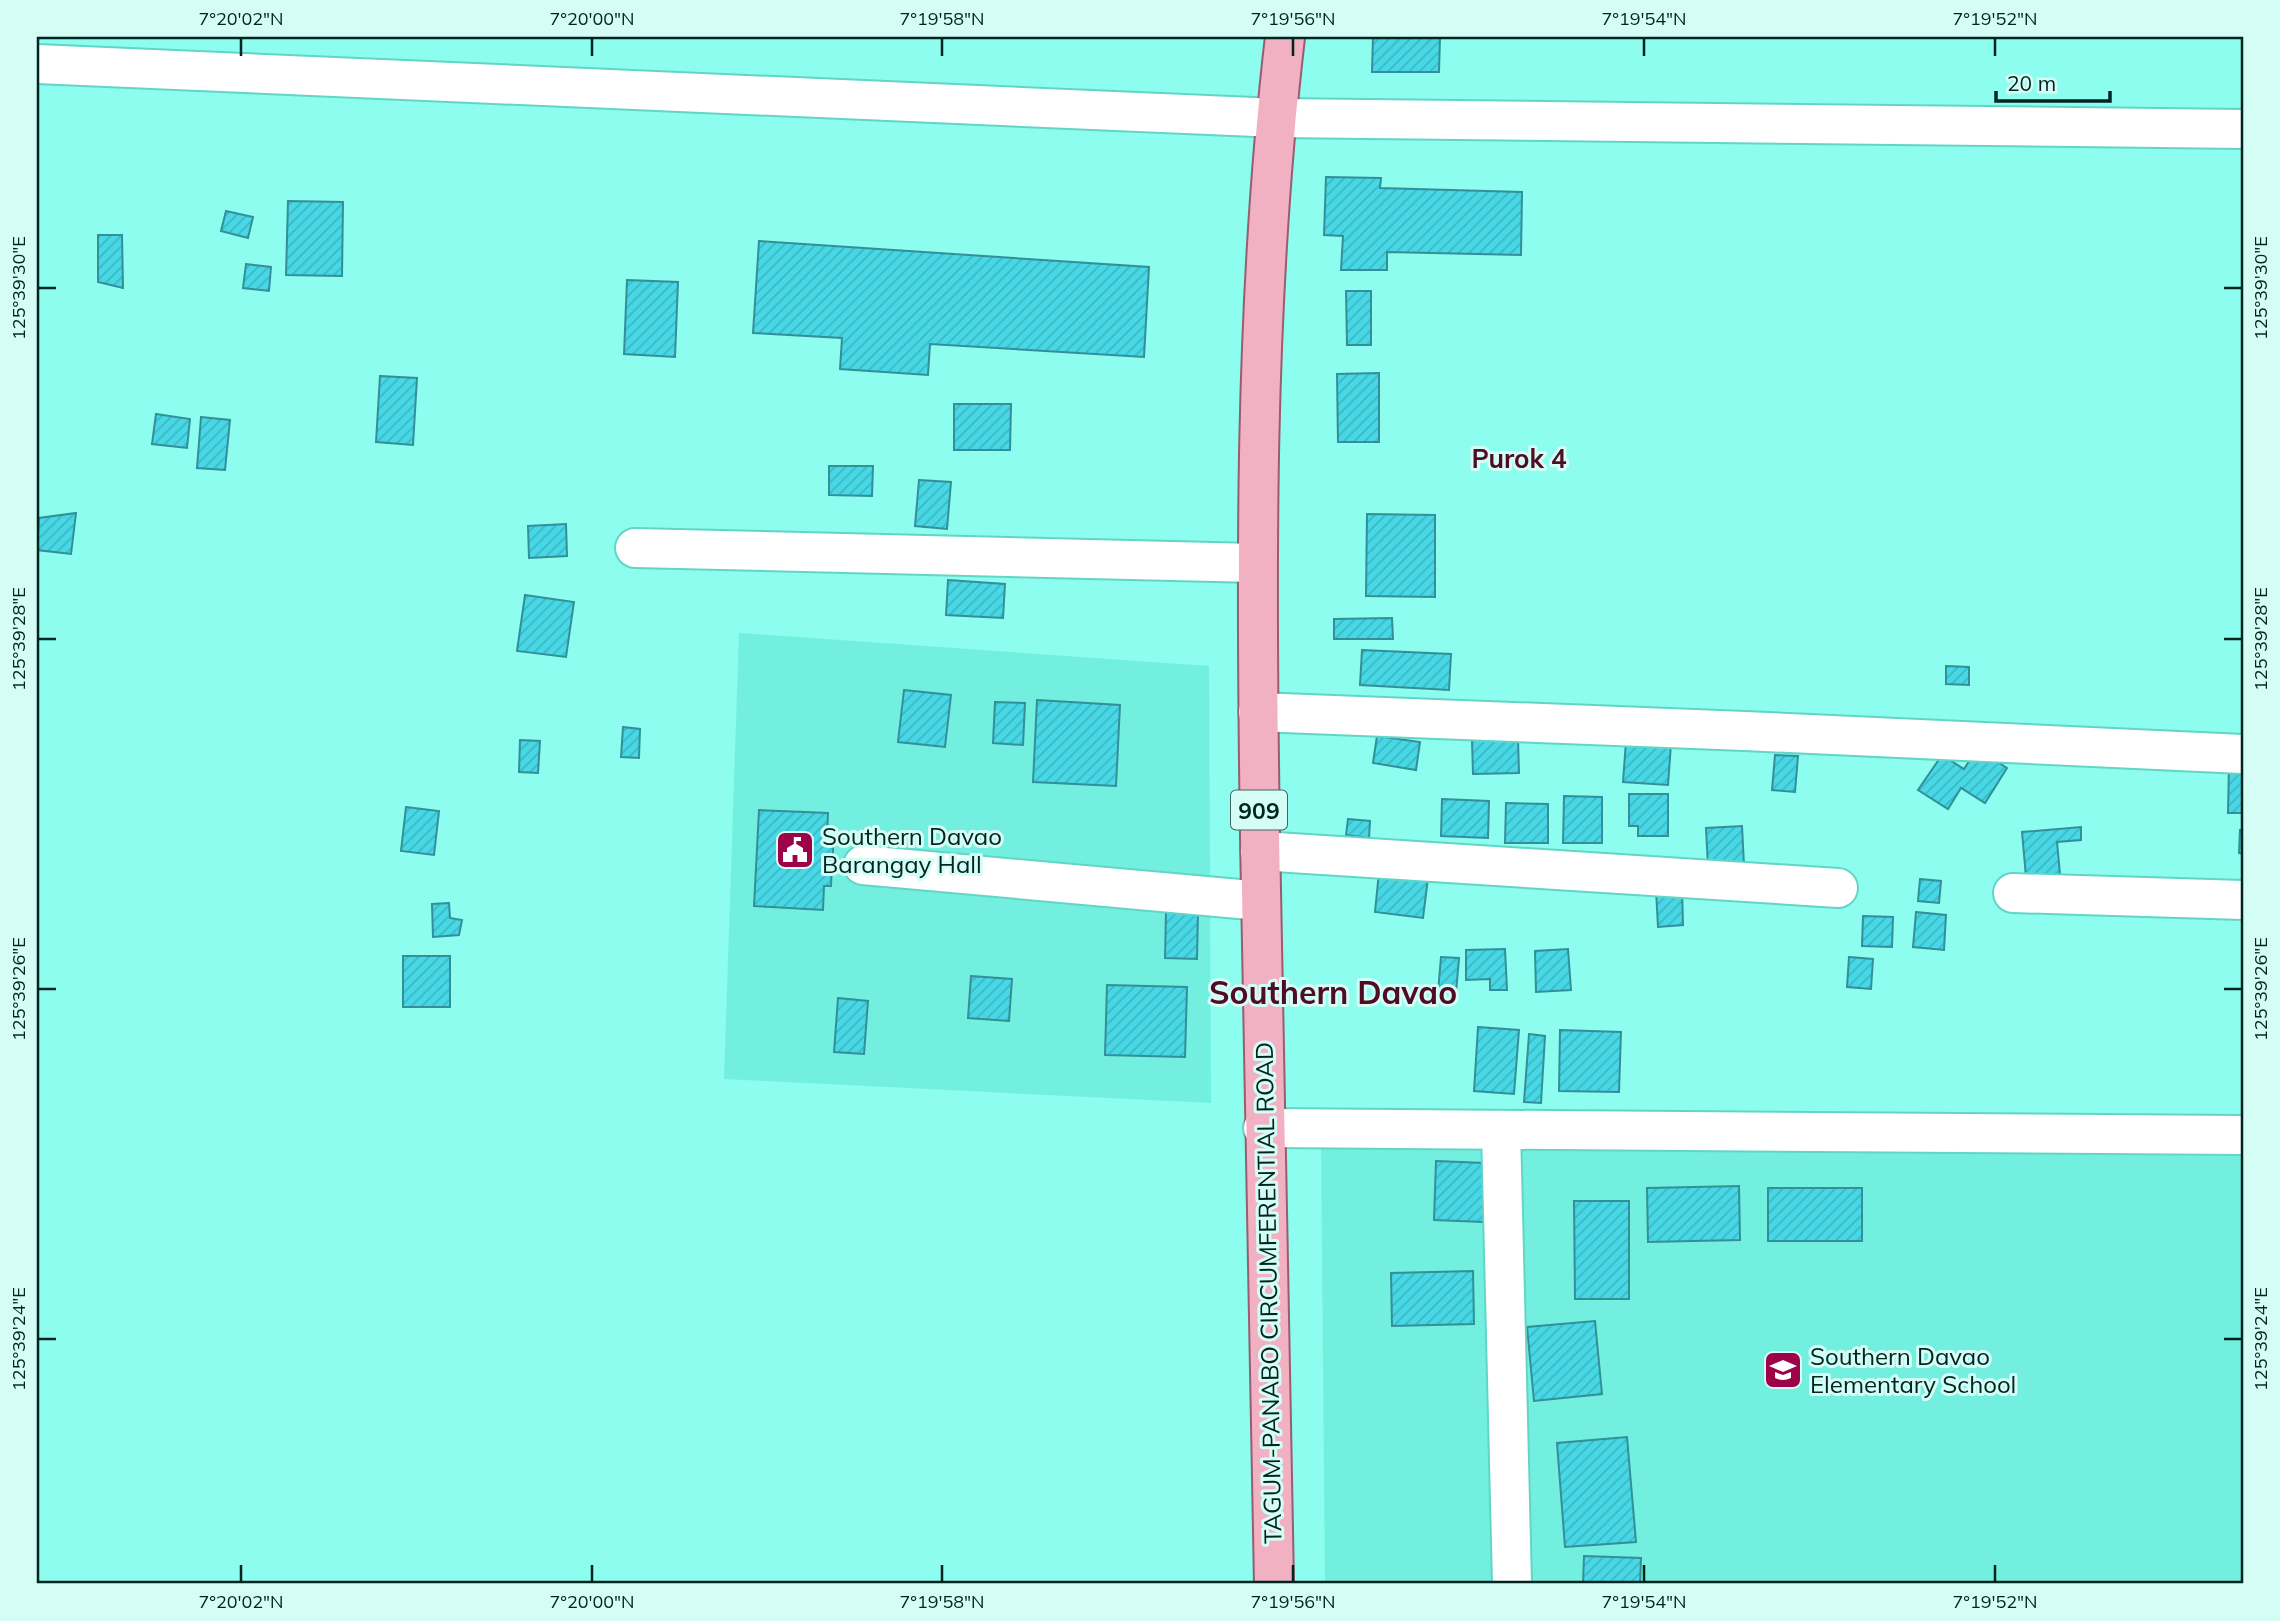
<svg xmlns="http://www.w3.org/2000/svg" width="2280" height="1621" font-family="Mulish,sans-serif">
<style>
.built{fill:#73efdf}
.building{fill:url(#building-hatch);stroke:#338f98;stroke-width:2}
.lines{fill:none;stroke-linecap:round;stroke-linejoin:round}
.minor-casing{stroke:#62d5c7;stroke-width:42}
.major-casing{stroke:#975e6f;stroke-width:42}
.minor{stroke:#fff;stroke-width:38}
.major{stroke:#f2b1c2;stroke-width:38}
.ticks{fill:none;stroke:#002521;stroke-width:2.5}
.labels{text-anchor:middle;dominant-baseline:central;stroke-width:6;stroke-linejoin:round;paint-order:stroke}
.shield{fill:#d4fdf6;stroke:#406661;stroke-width:2}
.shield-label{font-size:23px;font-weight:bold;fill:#002521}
.poi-label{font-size:24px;fill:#002521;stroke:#d4fdf6;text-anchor:start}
.street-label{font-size:24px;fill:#002521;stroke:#d4fdf6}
.neighbourhood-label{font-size:26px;font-weight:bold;fill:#500b25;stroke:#d4fdf6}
.district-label{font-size:32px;font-weight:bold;fill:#500b25;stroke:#d4fdf6}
.neatline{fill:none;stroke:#002521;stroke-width:2.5}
.ticks-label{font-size:18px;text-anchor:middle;fill:#002521}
</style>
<defs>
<pattern id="building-hatch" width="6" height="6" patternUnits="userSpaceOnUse" patternTransform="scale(1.75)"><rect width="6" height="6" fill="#47d7e5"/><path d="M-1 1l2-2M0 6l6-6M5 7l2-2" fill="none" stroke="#3cb8c4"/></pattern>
</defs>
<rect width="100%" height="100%" fill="#8cfdee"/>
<path class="built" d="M739,633L1209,666L1211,1103L724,1079Z
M1321,1145L2243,1156V1584H1325Z"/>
<path class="building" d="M1373,37H1440L1439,72H1372Z
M1326,177L1381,178L1380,188L1522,192L1521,255L1387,252V270H1341L1343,236L1324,235Z
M288,201L343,202L342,276L286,275Z
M226,211L253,217L248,238L221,231Z
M98,235H122L123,288L98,282Z
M759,241L1149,267L1144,357L930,344L928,375L840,369L842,338L753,333Z
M246,264L271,267L269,291L243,288Z
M627,280L678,282L675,357L624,354Z
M1346,291H1371V345H1347Z
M1379,373V442H1338L1337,374Z
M380,376L417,378L413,445L376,442Z
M954,404H1011L1010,450H954Z
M156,414L190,419L187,448L152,444Z
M201,417L230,420L225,470L197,468Z
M829,466H873L872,496L829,495Z
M919,480L951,482L947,529L915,526Z
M76,513L71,554L37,550L39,518Z
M1367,514L1435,515V597L1366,596Z
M566,524L567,556L529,558L528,526Z
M948,580L1005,584L1003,618L946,615Z
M525,595L574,602L566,657L517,651Z
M1392,618L1393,639H1334V619Z
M1362,650L1451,654L1449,690L1360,685Z
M1946,666L1969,667V685L1946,684Z
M904,690L951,695L945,747L898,742Z
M1037,700L1120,705L1116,786L1033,782Z
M995,702L1025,703L1023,745L993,743Z
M623,727L640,729L639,758L621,757Z
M1377,736L1420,742L1416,770L1373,763Z
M1518,739L1519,773L1473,774L1472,740Z
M520,740L540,741L538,773L519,772Z
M1626,741L1671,744L1668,785L1623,782Z
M1977,749L2007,768L1985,803L1961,788L1948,809L1918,790L1942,755L1964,769Z
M1775,755L1798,756L1795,792L1772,790Z
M2229,764H2243V813H2228Z
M1629,794H1668V836H1638V826H1629Z
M1564,796L1602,797V843H1563Z
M1442,799L1489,801L1488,838L1441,836Z
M1506,803L1548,804V843H1505Z
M406,807L439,811L434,855L401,851Z
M759,810L828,813L827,838H834L832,862L831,886H824L823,910L754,906Z
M1348,819L1370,821L1369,838L1346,835Z
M1742,826L1744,865L1708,867L1706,828Z
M2081,827V840L2057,842L2060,874L2026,877L2022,832Z
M2240,830H2243V854L2239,853Z
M1379,872L1428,878L1423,918L1375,912Z
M1920,879L1941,881L1939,903L1918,901Z
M1682,889L1683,925L1658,927L1656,890Z
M449,903L450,918L462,920L459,935L433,937L432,904Z
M1166,911H1198L1197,959L1165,958Z
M1916,912L1946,915L1944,950L1913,947Z
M1863,916L1893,917L1892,947L1862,946Z
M1505,949L1507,990H1490V979L1466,980V950Z
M1568,949L1571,990L1536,992L1535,951Z
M403,956H450V1007H403Z
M1441,957L1459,958L1456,993L1438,992Z
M1849,957L1873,959L1871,989L1847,987Z
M971,976L1012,979L1009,1021L968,1018Z
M1107,985L1187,987L1185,1057L1105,1055Z
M838,998L868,1001L864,1054L834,1052Z
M1478,1027L1519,1030L1514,1094L1474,1091Z
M1560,1030L1621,1032L1619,1092L1559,1091Z
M1529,1034L1545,1036L1541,1103L1524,1102Z
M1436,1161L1484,1163L1483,1222L1434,1220Z
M1739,1186L1740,1240L1648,1242L1647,1188Z
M1768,1188H1862V1241H1768Z
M1574,1201H1629V1299H1575Z
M1473,1271L1474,1324L1392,1326L1391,1273Z
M1595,1321L1602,1394L1534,1401L1527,1327Z
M1627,1437L1636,1542L1565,1547L1557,1443Z
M1584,1556L1641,1558L1640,1584H1583Z"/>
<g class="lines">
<defs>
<path id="minor" d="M37,64L1276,118L2243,129
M635,548L1256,563
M1258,712L1745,731L2243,754
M1260,851L1838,888
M863,865L1261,901
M2013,893L2243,900
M1263,1128L2243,1135
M1501,1130L1512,1584"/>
<path id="major" d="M1274,1584C1268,1335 1263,1086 1260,837C1256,570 1254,303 1285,37"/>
</defs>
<use href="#minor" class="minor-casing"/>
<use href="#major" class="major-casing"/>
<use href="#minor" class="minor"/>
<use href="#major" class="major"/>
</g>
<path class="ticks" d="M241,38V56M592,38V56M942,38V56M1293,38V56M1644,38V56M1995,38V56M38,288H56M2224,288H2242M38,639H56M2224,639H2242M38,989H56M2224,989H2242M38,1339H56M2224,1339H2242M241,1565V1582M592,1565V1582M942,1565V1582M1293,1565V1582M1644,1565V1582M1995,1565V1582"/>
<defs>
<symbol id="civic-square" viewBox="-11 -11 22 22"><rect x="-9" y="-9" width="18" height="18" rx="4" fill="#9e034a" stroke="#d4fdf6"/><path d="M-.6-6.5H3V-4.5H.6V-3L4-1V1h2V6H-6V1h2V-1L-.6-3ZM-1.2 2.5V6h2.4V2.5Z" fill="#fff"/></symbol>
<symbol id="school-square" viewBox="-11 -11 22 22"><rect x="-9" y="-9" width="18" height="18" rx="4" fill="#9e034a" stroke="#d4fdf6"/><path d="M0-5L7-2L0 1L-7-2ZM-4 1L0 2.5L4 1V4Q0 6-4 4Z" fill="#fff"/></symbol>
</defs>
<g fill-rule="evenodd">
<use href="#civic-square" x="773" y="828" width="44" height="44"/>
<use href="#school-square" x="1761" y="1348" width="44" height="44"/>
</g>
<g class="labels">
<rect class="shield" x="1231" y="790.5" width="56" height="39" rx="5"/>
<g class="shield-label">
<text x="1259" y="810">909</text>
</g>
<g class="poi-label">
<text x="822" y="836">Southern Davao<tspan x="822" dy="28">Barangay Hall</tspan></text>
<text x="1810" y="1356">Southern Davao<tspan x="1810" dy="28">Elementary School</tspan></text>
</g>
<g class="street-label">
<text transform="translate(1268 1293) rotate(-91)">TAGUM-PANABO CIRCUMFERENTIAL ROAD</text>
</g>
<g class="neighbourhood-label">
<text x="1519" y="458">Purok 4</text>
</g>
<g class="district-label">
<text x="1333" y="992">Southern Davao</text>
</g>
</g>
<rect width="2280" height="1621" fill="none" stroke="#d4fdf6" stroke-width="77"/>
<path d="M1996 91v10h114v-10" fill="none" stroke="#002521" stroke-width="3.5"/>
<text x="2007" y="91" font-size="21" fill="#002521" stroke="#d4fdf6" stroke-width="5" paint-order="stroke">20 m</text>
<rect x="38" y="38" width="2204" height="1544" class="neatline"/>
<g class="ticks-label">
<text x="241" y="25">7°20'02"N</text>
<text x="592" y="25">7°20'00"N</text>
<text x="942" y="25">7°19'58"N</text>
<text x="1293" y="25">7°19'56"N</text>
<text x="1644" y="25">7°19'54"N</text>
<text x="1995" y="25">7°19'52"N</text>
<text transform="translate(2261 288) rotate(-90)" y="6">125°39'30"E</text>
<text transform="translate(19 288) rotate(-90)" y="6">125°39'30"E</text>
<text transform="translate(2261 639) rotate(-90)" y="6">125°39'28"E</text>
<text transform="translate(19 639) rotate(-90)" y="6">125°39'28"E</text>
<text transform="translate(2261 989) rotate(-90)" y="6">125°39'26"E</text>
<text transform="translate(19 989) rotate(-90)" y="6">125°39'26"E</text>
<text transform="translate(2261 1339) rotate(-90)" y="6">125°39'24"E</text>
<text transform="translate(19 1339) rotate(-90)" y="6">125°39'24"E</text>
<text x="241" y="1608">7°20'02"N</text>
<text x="592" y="1608">7°20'00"N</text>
<text x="942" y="1608">7°19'58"N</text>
<text x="1293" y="1608">7°19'56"N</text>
<text x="1644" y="1608">7°19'54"N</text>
<text x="1995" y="1608">7°19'52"N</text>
</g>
</svg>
